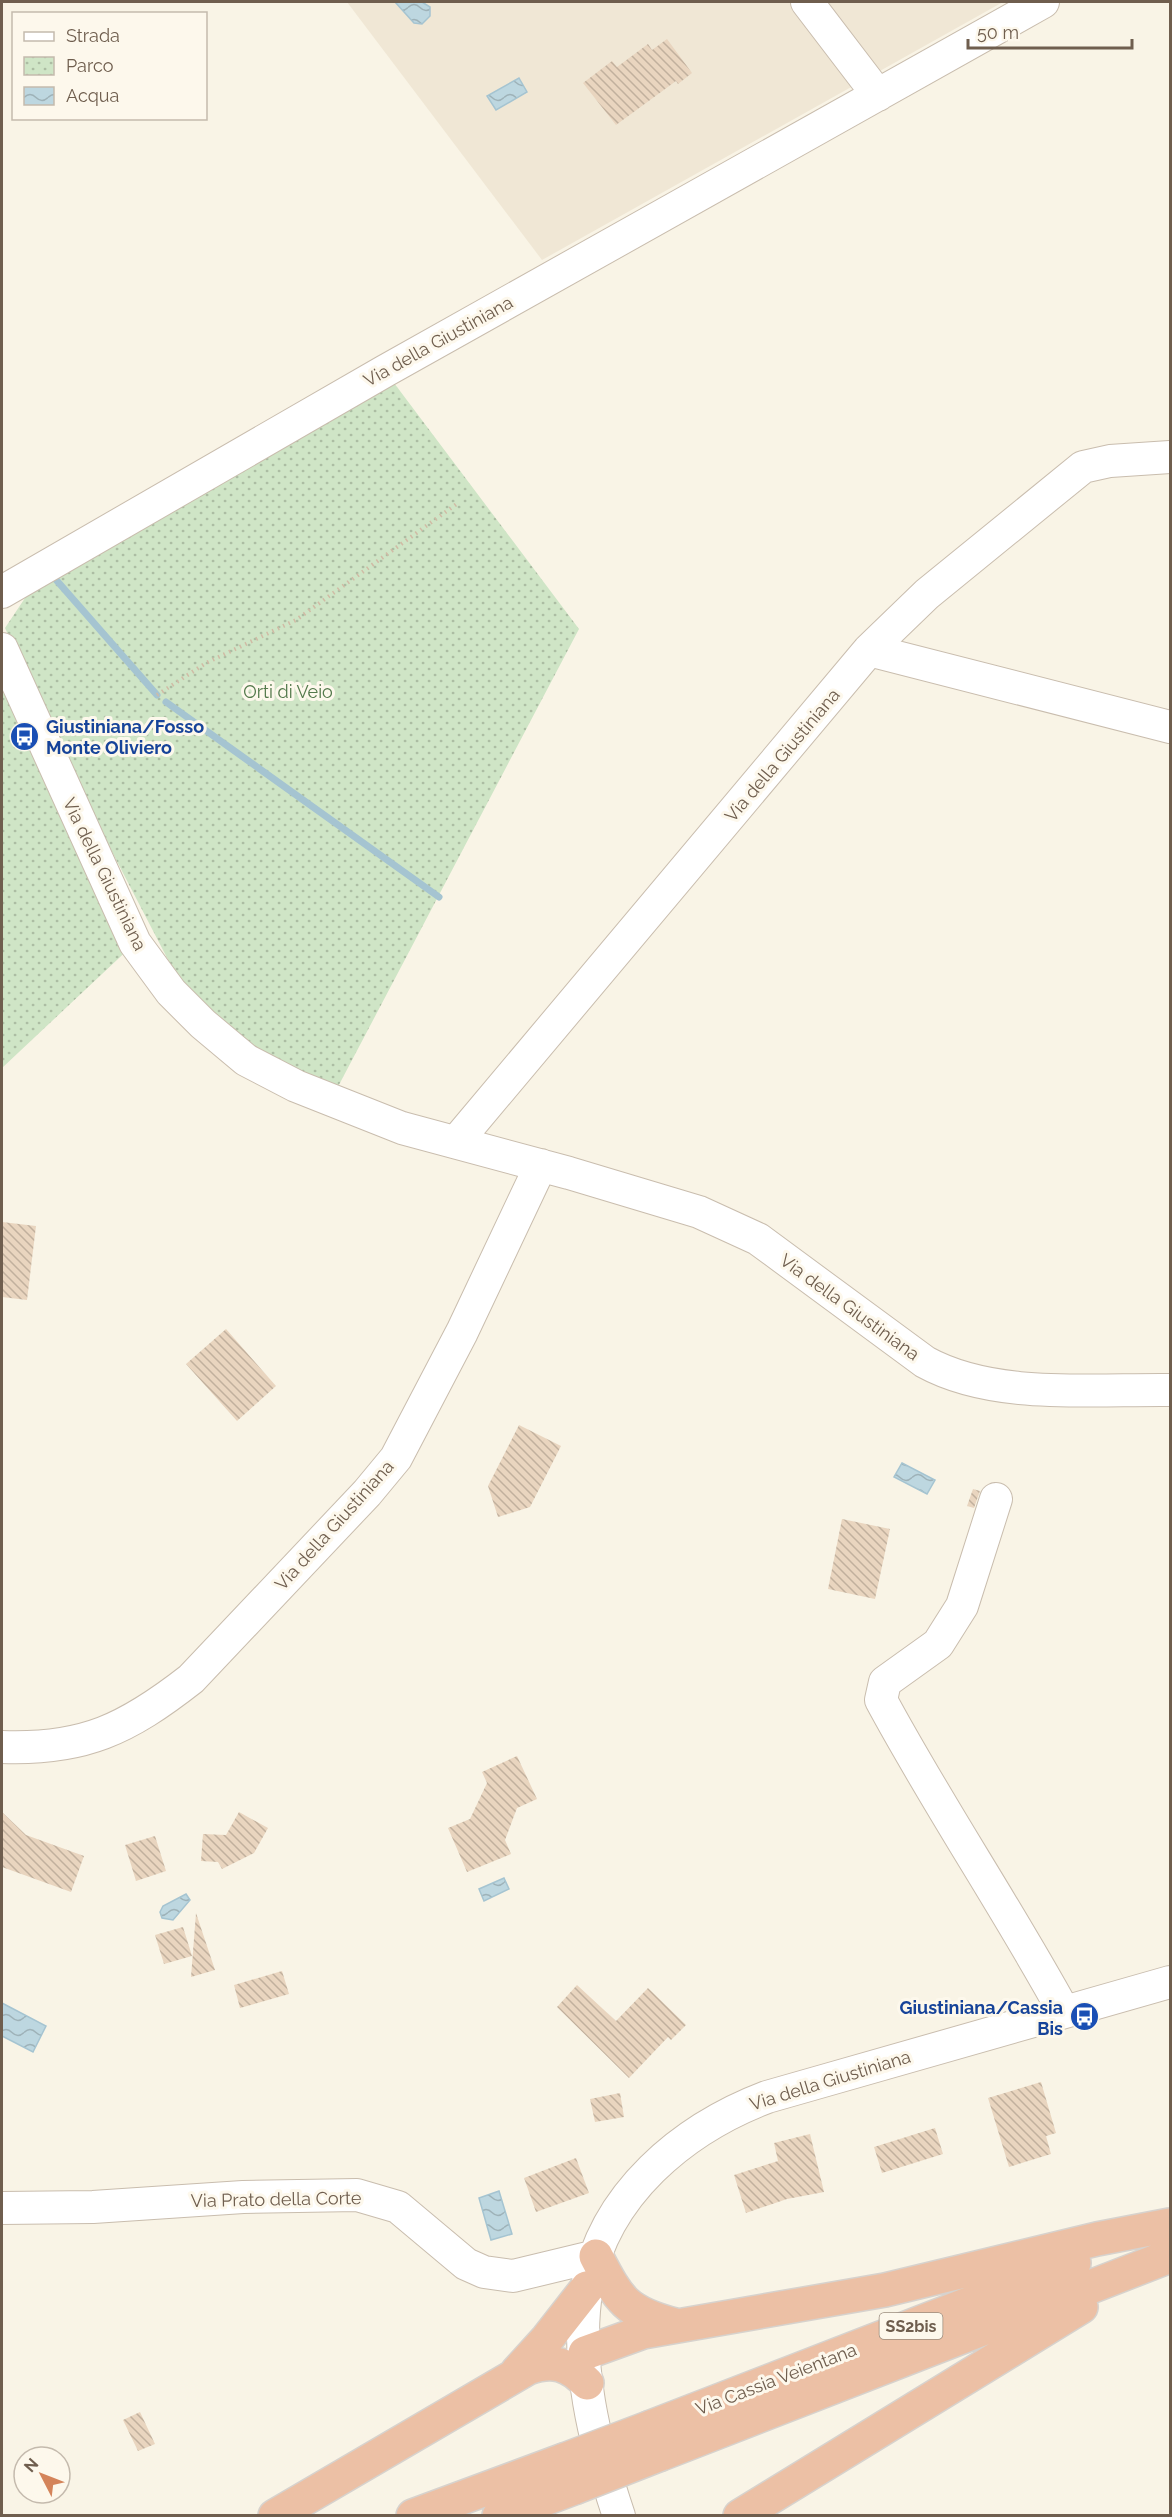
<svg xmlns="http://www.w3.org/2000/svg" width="1172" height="2517" font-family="Raleway,sans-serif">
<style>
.residential{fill:#f0e7d5}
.park{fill:url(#park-dots)}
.water{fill:url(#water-waves);stroke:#a5c4d1;stroke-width:1.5}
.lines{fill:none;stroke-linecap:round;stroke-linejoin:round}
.stream{stroke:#a5c4d1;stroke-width:7}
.building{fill:url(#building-back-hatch)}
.minor-casing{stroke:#c9bdae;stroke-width:34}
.highway-casing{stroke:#d7d2cd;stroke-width:36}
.path{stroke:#d0bba5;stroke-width:4;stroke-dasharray:1.5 4.5;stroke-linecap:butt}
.minor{stroke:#fff;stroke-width:32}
.highway{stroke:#ecc0a5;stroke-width:33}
.highway-bridge-casing{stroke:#d7d2cd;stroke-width:36;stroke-linecap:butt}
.highway-bridge{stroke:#ecc0a5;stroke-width:33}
.labels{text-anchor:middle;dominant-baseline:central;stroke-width:6;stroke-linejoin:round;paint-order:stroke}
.shield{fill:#fdf8ec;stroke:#9a8c7d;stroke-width:1.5}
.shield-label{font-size:16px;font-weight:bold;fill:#6f5e4e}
.street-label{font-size:18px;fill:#6f5e4e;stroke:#fdf8ec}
.park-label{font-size:18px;fill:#53794b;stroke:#fdf8ec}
.transit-label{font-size:18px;font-weight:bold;fill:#164399;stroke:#fdf8ec;text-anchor:start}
</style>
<defs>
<pattern id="park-dots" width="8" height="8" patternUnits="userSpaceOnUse" patternTransform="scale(1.5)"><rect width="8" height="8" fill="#cfe5c6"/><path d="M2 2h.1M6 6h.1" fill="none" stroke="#acbda3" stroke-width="1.8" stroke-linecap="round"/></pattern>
<pattern id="water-waves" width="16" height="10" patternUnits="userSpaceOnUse" patternTransform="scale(1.5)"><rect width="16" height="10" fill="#bdd7e0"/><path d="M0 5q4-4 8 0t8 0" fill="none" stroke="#9eb2b8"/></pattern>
<pattern id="building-back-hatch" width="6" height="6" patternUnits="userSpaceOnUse" patternTransform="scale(1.5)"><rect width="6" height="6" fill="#e9d5bf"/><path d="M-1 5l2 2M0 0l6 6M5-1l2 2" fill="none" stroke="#c1b09d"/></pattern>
</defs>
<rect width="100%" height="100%" fill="#f9f4e6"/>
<path class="residential" d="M347,2H1003L542,260Z"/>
<path class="park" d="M385,371L579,629L331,1100L241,1044L177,977L96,821L5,628L45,568Z
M2,687L135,943L2,1068Z"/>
<path class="water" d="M395,2H422L430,7V16L422,24L414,23Z
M519,78L527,92L496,110L487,96Z
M902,1463L935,1480L927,1494L894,1477Z
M504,1878L509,1889L484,1901L479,1889Z
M186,1894L190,1900L173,1920L162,1918L160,1912L163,1906Z
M2,2003L46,2026L33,2052L2,2036Z
M499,2191L512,2234L491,2240L479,2198Z"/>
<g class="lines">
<path class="stream" d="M51,574L157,695
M166,702L439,897"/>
</g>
<path class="building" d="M667,39L692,73L678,84L676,81L616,125L583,83L612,61L617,67L648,44L652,50Z
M2,1222L36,1226L27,1300L2,1297Z
M226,1329L276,1386L237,1421L186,1364Z
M519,1425L561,1446L530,1507L498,1517L488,1486Z
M973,1489L980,1491L974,1508L967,1506Z
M842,1519L890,1529L875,1599L828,1589Z
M517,1756L537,1799L517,1808L505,1840L511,1854L467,1872L448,1828L470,1819L487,1783L482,1772Z
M2,1812L26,1835L84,1856L71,1892L2,1867Z
M239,1812L268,1828L254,1853L222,1869L218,1862L201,1861L203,1834L226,1835Z
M155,1836L166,1871L136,1881L125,1845Z
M196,1913L215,1970L191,1977Z
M183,1927L192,1956L164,1964L155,1935Z
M282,1971L289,1994L240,2008L234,1985Z
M577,1985L616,2021L648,1988L686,2025L671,2040L668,2037L629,2078L557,2007Z
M1041,2082L1056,2133L1046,2136L1051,2154L1009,2167L988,2098Z
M620,2093L624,2117L595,2122L590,2099Z
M935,2128L943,2154L882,2173L874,2147Z
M810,2134L824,2192L787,2199L746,2213L734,2175L778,2161L774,2143Z
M576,2158L589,2193L536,2212L524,2178Z
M140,2412L155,2444L138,2451L123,2420Z"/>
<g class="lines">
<defs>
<path id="minor" d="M807,2L878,95
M2,592L385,371L1043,2
M2,649L135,943L171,992L203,1024L246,1060L296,1086L402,1128L569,1173L699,1212L758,1239L925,1362C994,1400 1093,1389 1170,1390
M869,650L1170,727
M456,1142L869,650L927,594L1083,467L1110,461L1170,457
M996,1499L962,1606L938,1644L885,1682L881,1700C938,1806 1006,1906 1064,2012
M2,1747C84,1750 127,1729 191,1679L367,1493L396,1458L462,1332L541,1165
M2,2208L93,2207L243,2197L357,2195L398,2207L466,2264L484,2272L513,2276L596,2256
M619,2516C595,2445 574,2361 587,2287C604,2194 683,2129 767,2097L1170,1982"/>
<path id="highway" d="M596,2256C619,2300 625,2312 675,2325
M585,2353L643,2332L885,2290L1097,2239L1170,2225
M517,2372L547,2339L587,2288
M651,2427L1074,2263
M661,2454L1170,2256
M275,2516L528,2368C553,2359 569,2364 587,2383
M413,2516L564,2460
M499,2516L574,2488
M740,2516L1081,2307"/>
</defs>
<use href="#minor" class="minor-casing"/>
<use href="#highway" class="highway-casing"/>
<path class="path" d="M157,695L206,663L296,620L458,503"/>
<use href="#minor" class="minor"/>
<use href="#highway" class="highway"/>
<defs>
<path id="highway-bridge" d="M564,2460L651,2427
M574,2488L661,2454"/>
</defs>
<use href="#highway-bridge" class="highway-bridge-casing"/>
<use href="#highway-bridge" class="highway-bridge"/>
</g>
<defs>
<symbol id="bus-disc" viewBox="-11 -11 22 22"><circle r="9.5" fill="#1a4fb4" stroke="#fdf8ec"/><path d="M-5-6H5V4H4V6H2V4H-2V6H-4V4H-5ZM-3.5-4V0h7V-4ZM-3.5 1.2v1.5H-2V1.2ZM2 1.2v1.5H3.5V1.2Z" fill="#fff"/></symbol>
</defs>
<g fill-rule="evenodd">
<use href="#bus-disc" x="8" y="720" width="33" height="33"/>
<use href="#bus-disc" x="1068" y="2000" width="33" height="33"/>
</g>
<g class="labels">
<rect class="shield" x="879.5" y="2313" width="63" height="26" rx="4.5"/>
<g class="shield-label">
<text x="911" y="2326">SS2bis</text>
</g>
<g class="street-label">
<text transform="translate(438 341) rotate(-29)">Via della Giustiniana</text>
<text transform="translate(782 755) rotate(-50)">Via della Giustiniana</text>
<text transform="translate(105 874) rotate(64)">Via della Giustiniana</text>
<text transform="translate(850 1307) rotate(36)">Via della Giustiniana</text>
<text transform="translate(334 1525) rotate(-48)">Via della Giustiniana</text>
<text transform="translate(830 2080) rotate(-17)">Via della Giustiniana</text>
<text transform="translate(276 2199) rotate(-1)">Via Prato della Corte</text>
<text transform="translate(776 2379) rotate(-21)">Via Cassia Veientana</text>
</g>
<g class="park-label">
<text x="288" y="691">Orti di Veio</text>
</g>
<g class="transit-label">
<text x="46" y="726">Giustiniana/Fosso<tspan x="46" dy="21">Monte Oliviero</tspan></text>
<text x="1063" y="2007" text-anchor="end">Giustiniana/Cassia<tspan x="1063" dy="21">Bis</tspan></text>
</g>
</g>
<rect width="1172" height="2517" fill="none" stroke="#6f5e4e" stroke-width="6"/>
<rect x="12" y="12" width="195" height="108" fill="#fdf8ec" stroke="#c4baad" stroke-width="1.5"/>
<rect x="24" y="32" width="30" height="9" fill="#ffffff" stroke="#c4baad" stroke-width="1.5"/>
<text x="66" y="42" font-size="18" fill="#6f5e4e">Strada</text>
<rect x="24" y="57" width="30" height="18" fill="url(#park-dots)" stroke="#c4baad" stroke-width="1.5"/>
<text x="66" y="72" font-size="18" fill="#6f5e4e">Parco</text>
<rect x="24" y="87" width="30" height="18" fill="url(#water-waves)" stroke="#c4baad" stroke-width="1.5"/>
<text x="66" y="102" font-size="18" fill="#6f5e4e">Acqua</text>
<g transform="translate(42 2475) rotate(312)"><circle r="28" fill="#fdf8ec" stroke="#c4baad" stroke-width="1.5"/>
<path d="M0-4.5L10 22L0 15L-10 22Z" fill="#d4845a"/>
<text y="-9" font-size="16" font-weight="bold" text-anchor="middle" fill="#6f5e4e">N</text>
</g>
<path d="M968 39v9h164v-9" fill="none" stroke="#6f5e4e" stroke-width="3"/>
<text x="977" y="39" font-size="18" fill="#6f5e4e" stroke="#fdf8ec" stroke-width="4.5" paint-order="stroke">50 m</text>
</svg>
